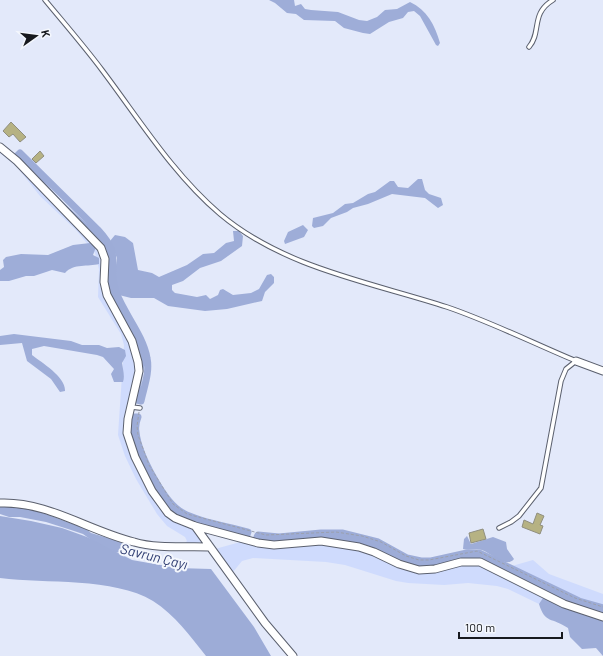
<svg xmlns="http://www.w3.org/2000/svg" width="603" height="656" font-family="Barlow,sans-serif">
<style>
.green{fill:#cfdbfd}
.forest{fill:#9eadd8}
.water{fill:#9dacd7}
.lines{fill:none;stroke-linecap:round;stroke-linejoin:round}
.canal{stroke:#9dacd7;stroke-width:7}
.building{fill:#b6b283;stroke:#908f7f}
.lane-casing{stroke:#5b606e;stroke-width:5.5}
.street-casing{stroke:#5b606e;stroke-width:9}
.path{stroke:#9ba0ad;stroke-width:1;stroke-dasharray:3 2;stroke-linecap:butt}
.lane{stroke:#fff;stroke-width:3.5}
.street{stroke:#fff;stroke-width:7}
.labels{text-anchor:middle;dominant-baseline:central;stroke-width:4;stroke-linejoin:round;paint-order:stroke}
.water-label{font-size:14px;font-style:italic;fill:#2d3b71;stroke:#f4f7fd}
</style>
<rect width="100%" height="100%" fill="#e3e9fa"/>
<path class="green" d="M0,150L18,165L38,188L100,252L110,307L133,351L136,370L123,426L129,450L150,493L168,517L178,523L195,530L201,542L193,544L185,543L187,541L185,537L167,526L157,514L136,479L125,456L118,435L124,345L121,334L98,297L99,269L95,253L76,230L40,196L17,167L0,153Z
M338,537L370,543L408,562L426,566L469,556H477L573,603L603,612V615L572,606L485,562L424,568L408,565L367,547L265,541Z
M244,541L317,543L364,551L410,570L458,564L479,565L546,598L539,604L508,589L497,586L468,583L444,585L408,583L396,581L345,565L326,562L253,558L242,561L233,572L215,549Z
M533,560L549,574L603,594V606L583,600L512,566Z"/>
<path class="forest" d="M269,0H294L295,6L301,4L305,9L311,10L338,12L359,20L367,21L377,17L385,10L397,9L410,2C427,10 435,25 440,43L438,46L436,45L420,16L414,11L408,12L403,18L389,22L370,34L363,33L344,28L335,21L304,20L296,14L287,13L275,3Z
M418,179H422L425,190L429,194L441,198L443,205L438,208L425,198L392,194L368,204L353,208L347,212L331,218L323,226L314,228L312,226L313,218L333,213L345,204L353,203L368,194L375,192L390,181H394L398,187L408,188Z
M303,225L308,230L304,237L285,244L284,241L288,232Z
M233,231H239L243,236L242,246L221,261L200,268L183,281L172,285V290L175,293L197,297L206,295L210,299L218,295L220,290L223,289L233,295L251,293L259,289L267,275L271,274L274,277V283L265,292L262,301L227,309L205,311L168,306L154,298H131L119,295L114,279L117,258L110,241L115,235L125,237L133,243L138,270L152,273L159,277L187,265L203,254L214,253L226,243L234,241Z
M90,243L96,247L93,255L99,258V264C88,267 74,263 65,273L52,270L34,276H26L9,281H0V270L4,267L3,260L6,257L21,254L48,255L73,245Z
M14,334L71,341L82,345H99L107,348L119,347L125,350L126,356L122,363C123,370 125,376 123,382H114L111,374L114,369L103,357L97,355L44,346L32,349V355C42,363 66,377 65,391L60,392L51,379L27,361L22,343L0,345V336Z
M11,506L35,510L86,529L91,533L125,543L127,544L126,551L123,553L115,552L94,542L83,534L71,530L46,522L20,517H9L0,514V507Z
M467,536L471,544L493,537L506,542L507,549L514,559C506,569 491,553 482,550C476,548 469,551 463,549L464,539Z
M543,598L575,611L603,620V656L596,648L582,649L570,637L568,628C552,617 545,624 539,604Z"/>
<path class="water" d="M0,516L31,521L62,528L87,537L132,560L177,568L211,569L254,627L271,656H206C190,636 175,615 153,601C113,577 46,584 0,578Z"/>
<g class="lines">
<path class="canal" d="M20,153L98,230C124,258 106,263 116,292C124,314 143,335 147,358C150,372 144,387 141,401L137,400L136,395L142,358L138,346L110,291L108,279V257L105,249L97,238L59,203L19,160L18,155Z
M134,417H138C136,422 135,427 136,432C138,453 164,504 183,513C202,523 227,526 248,532L247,535C226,531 192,525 175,513C160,504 133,452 131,434C130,428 131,422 134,417Z
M603,608L579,601L479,553H467L431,561H421L407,558L378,542L342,533H321L279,537L258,535L257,537C269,547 307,538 323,537C339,536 359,538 374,544C389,551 403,562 421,565C440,568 458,554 477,556L573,603L603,612"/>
</g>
<path class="building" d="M11,122L26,137L20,142L13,134L9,137L3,131Z
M40,151L44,156L36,163L32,159Z
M537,513L544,516L540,525L543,526L540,534L522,527L524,520L533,524Z
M483,529L486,539L471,543L469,533Z"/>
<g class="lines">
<defs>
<path id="lane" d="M45,0C64,23 84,46 102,70C139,119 173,174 220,214C284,268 370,282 447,307C491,322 533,343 576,361
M529,47C542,32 530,14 553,0
M131,407L140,408
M499,528L511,522L519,516L541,488L561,381L566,369L576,361"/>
<path id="street" d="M0,147L17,161L101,248L105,259L104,282L107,295L132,341L138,362L139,371L128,419L127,433L135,457L152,491L168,513L175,518L195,526L258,543L274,545L321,541L359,547L374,552L399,564L419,570L435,569L461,562H480L564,604L603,617
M576,361L603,371
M0,503C47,501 89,531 134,542C157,549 185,546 210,547
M195,526L265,623L293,656"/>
</defs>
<use href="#lane" class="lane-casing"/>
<use href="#street" class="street-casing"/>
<path class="path" d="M139,412L137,426L138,435L149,465L173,504L187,514L266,535L336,532L362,536L381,542L406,556L419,560H429L477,551L575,598L603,607"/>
<use href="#lane" class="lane"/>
<use href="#street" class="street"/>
</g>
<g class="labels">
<g class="water-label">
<text transform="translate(154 556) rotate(14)">Savrun Çayı</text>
</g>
</g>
<g transform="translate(36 36) rotate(76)" stroke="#f4f7fd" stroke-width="3" paint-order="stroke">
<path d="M0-3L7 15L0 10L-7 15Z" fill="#17191e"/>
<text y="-6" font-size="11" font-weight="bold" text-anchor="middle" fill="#17191e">K</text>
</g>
<path d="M459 632v6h103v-6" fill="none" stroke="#17191e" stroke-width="2"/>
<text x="465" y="632" font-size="12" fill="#17191e" stroke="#f4f7fd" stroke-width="3" paint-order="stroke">100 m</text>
</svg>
